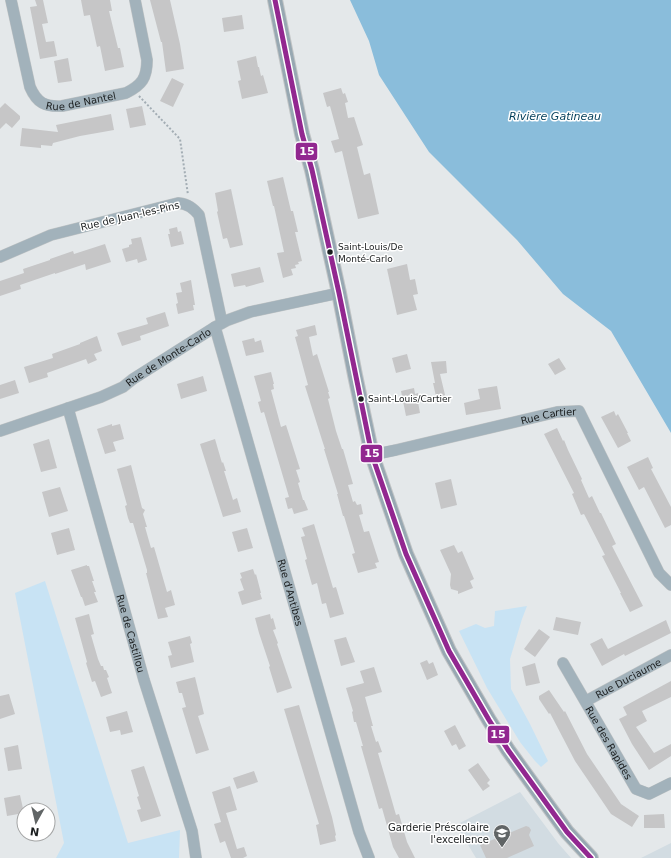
<svg xmlns="http://www.w3.org/2000/svg" width="671" height="858" font-family="'DejaVu Sans',sans-serif">
<style>
.built{fill:#d2dce2}
.green{fill:#c8e3f4}
.water{fill:#8abddb}
.building{fill:#c6c6c7}
.lines{fill:none;stroke-linecap:round;stroke-linejoin:round}
.minor-casing{stroke:#c1c4c5;stroke-width:12}
.major-casing{stroke:#c1c4c5;stroke-width:16}
.path{stroke:#a3adb4;stroke-width:2;stroke-dasharray:2 2;stroke-linecap:butt}
.minor{stroke:#a2b2bb;stroke-width:11}
.major{stroke:#97a8b2;stroke-width:14}
.bus-1-casing{stroke:#fff;stroke-width:8}
.bus-1{stroke:#922790;stroke-width:5}
.bus-dot{fill:#1b1e1f;stroke:#fff;stroke-width:1.5}
.labels{text-anchor:middle;dominant-baseline:central;stroke-width:3;stroke-linejoin:round;paint-order:stroke}
.bus-label{font-size:9px;fill:#1b1e1f;stroke:#fff;text-anchor:start}
.street-label{font-size:10px;fill:#1b1e1f;stroke:#fff}
.poi-label{font-size:10px;fill:#1b1e1f;stroke:#fff;text-anchor:end}
.water-label{font-size:11px;font-style:italic;fill:#003e5a;stroke:#fff}
.line-badge{stroke:#fff;stroke-width:1.5}
.badge-label{font-size:11px;text-anchor:middle;font-weight:bold;fill:#fff}
</style>
<rect width="100%" height="100%" fill="#e4e8ea"/>
<path class="built" d="M520,792L558,843L571,858H476L456,825Z
M671,843V858H641Z"/>
<path class="green" d="M45,581L128,843L180,830L179,858H56L64,843L15,593Z
M527,606L522,619L510,659L511,689L530,724L548,761L541,767L535,761L520,742L487,688L459,631L476,624L485,628L494,626L495,611Z"/>
<path class="water" d="M350,0H671V433L611,331L563,294L517,240L429,152L379,75L369,41Z"/>
<path class="building" d="M35,0H43L48,23L42,24L46,42L54,41L57,56L40,59L30,7L37,6Z
M81,0H110L112,11H109L118,48H120L124,67L105,71L100,46L97,47L90,15L84,16Z
M150,0H170L180,44L184,69L166,72L162,42H161Z
M242,15L244,29L224,32L222,18Z
M256,56L258,67H259L261,76L263,75L268,93L242,99L238,81L241,80L237,61Z
M68,58L72,81L58,83L54,61Z
M172,78L184,84L173,107L160,101Z
M341,88L343,94L345,93L348,102L345,103L348,118L354,117L363,145L357,147L364,175L370,173L379,214L358,219L342,151L335,153L331,141L339,139L330,106L327,107L323,93Z
M5,103L20,116V119L12,128L6,123L0,129V108Z
M142,106L146,125L130,128L126,109Z
M111,114L114,130L80,136L53,143L52,146L41,145V148L20,146L22,128L58,132L56,125Z
M283,177L291,211H293L298,232H295L302,261L298,262L299,264L295,265L296,268L291,269L293,275L283,278L277,253L284,252L274,206H273L267,181Z
M231,189L243,245L230,248L227,238L223,239L217,212L218,211L215,193Z
M177,227L178,232L181,231L184,244L171,247L168,234H170L169,229Z
M141,237L147,260L138,263L137,259L126,262L122,249L129,247V245L132,244L131,239Z
M105,244L111,262L86,270L85,264L55,274V273L20,285L21,289L0,296V281L24,273L23,269L50,260V259L73,251L74,254Z
M407,264L410,280L415,279L418,294L413,295L417,310L397,315L387,269Z
M260,267L264,282L246,287L245,285L234,287L231,274Z
M191,280L195,305H193L194,310L178,314L176,304L178,303L176,293L182,292L180,283Z
M165,312L169,326L140,336L141,340L122,346L117,333L148,324L146,318Z
M315,325L317,335L309,337L313,356L317,354L329,392H328L330,398L328,399L336,431L342,449H343L353,484L348,485L353,502L355,501L357,505L361,504L363,514L359,515L364,532L369,531L379,562L375,563L377,568L358,573L352,554L355,553L344,516H343L337,494H338L324,449H325L322,440L305,386L308,385L295,337L298,336L296,330Z
M97,336L102,351L94,354L97,360L88,364L86,359L47,373L48,377L29,383L24,367L53,358L52,354L80,344V343Z
M254,338L255,342L261,340L264,352L246,356L242,341Z
M407,354L411,369L396,373L392,358Z
M559,358L566,369L555,375L548,364Z
M446,361L447,373L440,374L446,399L437,401L433,383H435L431,362Z
M271,372L274,384H273L274,389L271,390L281,427L286,425L300,469L296,470L300,482L298,483L303,500H304L308,510L294,514L292,508L288,509L285,498L289,497L264,412L261,413L258,402L261,401L254,376Z
M203,376L207,391L181,399L177,384Z
M15,380L19,393L0,399V385Z
M497,386L501,409L466,415L464,403L480,399L478,389Z
M414,388L415,394L418,393L420,402H418L420,413L406,416L401,391Z
M614,411L616,416L618,414L628,433H627L631,441L618,448L601,417Z
M112,424V426L120,424L124,439L113,442L116,451L105,454L97,429Z
M557,428L563,441L564,440L568,450L582,479L581,480L589,498L592,496L600,513H601L616,544L612,546L643,606L630,612L620,593H621L602,556L605,555L584,514L581,515L572,494L574,493L544,434Z
M49,439L57,468L41,472L33,444Z
M215,439L222,463L223,462L226,471H224L233,500L237,498L241,512L223,517L200,444Z
M648,457L653,468L651,469L671,507V525L665,528L644,487L639,490L627,467Z
M131,465L142,508L145,510L143,514L147,527H145L151,548L154,547L167,592L171,590L175,605L165,608L168,617L158,619L146,573H147V570L133,523H130L128,518L125,506L127,505L117,469Z
M451,479L457,505L441,509L435,483Z
M60,487L68,511L49,517L42,492Z
M314,524L333,588L336,587L344,614L330,618L326,603L322,604L317,583L312,585L305,560L307,559L301,537L305,536L302,528Z
M69,528L75,550L57,555L51,533Z
M247,528L253,548L238,552L232,532Z
M454,545L458,553L462,551L474,579L470,581L473,588L458,594V591L451,589L450,585L451,574L440,550Z
M87,565V566H89L94,581H92L96,592H94L98,602L85,606L82,597H81L71,570Z
M253,569L255,575L256,574L261,593H260L262,599L242,605L238,592L244,590L240,579L242,578L240,573Z
M89,614L94,634L91,635L98,659L101,666H103L104,670H106L109,677L107,678L112,693L101,697L95,681L92,682L86,663L87,662L75,618Z
M270,614L271,619L273,618L276,629L273,630L278,643L277,644L292,688L277,693L269,667L270,666L259,633L255,618Z
M556,617L581,622L578,635L553,630Z
M666,620L671,633L625,656L624,654L602,666L590,644L602,638L608,649Z
M539,629L550,637L535,657L524,649Z
M190,636L192,643L190,644L194,662L171,668L168,656L172,655L168,642Z
M346,637L355,662L341,666L334,640Z
M427,660L429,664L433,662L438,675L427,680L420,663Z
M535,663L540,683L526,686L522,667Z
M374,667L382,692L365,697L373,726H371L376,742L378,741L382,752L378,753L388,787L396,815L399,814L407,842L415,858H399L393,847L382,808L379,809L361,746H363L356,722H354L352,712L353,711L346,688L364,683L360,671Z
M195,677L204,714L198,716L209,750L196,754L182,708L186,707L182,693H179L176,682Z
M671,681V697L642,711L647,721L636,727L654,753L671,744V756L649,770L632,744L619,719L627,715L623,707Z
M549,690L564,712L565,711L587,754L621,804L639,816L632,827L611,814L575,761L550,713L549,714L539,699V696Z
M9,694L15,714L0,719V696Z
M299,705L332,817L336,835L335,836L336,841L320,845L316,825L319,824L284,709Z
M127,711L133,732L121,735L120,730L110,732L106,717Z
M455,725L466,746L459,750L456,744L452,746L444,731Z
M18,745L22,769L8,771L4,748Z
M478,763L490,780L487,783L490,786L483,791L468,770Z
M144,766L161,816L141,822L137,810L141,809L137,797L139,796L131,770Z
M254,771L258,782L237,789L233,778Z
M230,786L237,810L226,813L237,849L244,847L247,856L243,858H231L225,841L220,843L214,824L221,822L212,792Z
M20,795L24,813L7,816L4,798Z
M664,814L665,828H644V815Z
M526,826L529,827L531,830L529,835L534,846L507,858H486L480,845Z"/>
<g class="lines">
<defs>
<g id="minor">
<path id="s1" d="M11,0L30,87C37,103 45,107 62,106L126,93C142,85 147,78 147,60L135,0"/>
<path d="M0,257L51,235L178,203C188,204 193,208 199,215L222,323"/>
<path id="s2" d="M215,327L359,832L369,858"/>
<path id="s3" d="M68,408L144,680L192,831L196,858"/>
<path id="s4" d="M0,431L101,397L123,387L133,379L215,327L228,320L250,312L339,293"/>
<path id="s5" d="M372,455L396,450L557,412L579,411L659,573L671,585"/>
<path id="s6" d="M563,663L636,789L649,794L671,783"/>
<path id="s7" d="M586,701L671,655"/>
</g>
<path id="major" d="M275,0L302,134L312,170L339,293L355,375L372,455L406,554L449,651L489,720L508,750L567,832L591,858"/>
</defs>
<use href="#minor" class="minor-casing"/>
<use href="#major" class="major-casing"/>
<path class="path" d="M139,96L180,139L188,195"/>
<use href="#minor" class="minor"/>
<use href="#major" class="major"/>
<defs>
<path id="bus-1" d="M275,0L302,134L312,170L339,293L372,455L406,554L449,651L489,720L508,750L567,832L591,858"/>
</defs>
<use href="#bus-1" class="bus-1-casing"/>
<use href="#bus-1" class="bus-1"/>
</g>
<defs>
<symbol id="school-pin" viewBox="-11 -11 22 30"><path d="M0 17L-7.5 6A9.5 9.5 0 1 1 7.5 6Z" fill="#616566" stroke="#fff"/><path d="M0-5L7-2L0 1L-7-2ZM-4 1L0 2.5L4 1V4Q0 6-4 4Z" fill="#fff"/></symbol>
</defs>
<g fill-rule="evenodd">
<use href="#school-pin" x="492" y="823" width="20" height="27"/>
</g>
<g class="bus-dot">
<circle cx="330" cy="252" r="3.5"/>
<circle cx="361" cy="399" r="3.5"/>
</g>
<g class="labels">
<g class="bus-label">
<text x="338" y="247">Saint-Louis/De<tspan x="338" dy="12">Monté-Carlo</tspan></text>
<text x="368" y="399">Saint-Louis/Cartier</text>
</g>
<g class="street-label">
<text stroke="none"><textPath href="#s1" startOffset="149">Rue de Nantel</textPath></text>
<text transform="translate(130 216) rotate(-13)">Rue de Juan-les-Pins</text>
<text stroke="none"><textPath href="#s4" startOffset="185">Rue de Monte-Carlo</textPath></text>
<text stroke="none"><textPath href="#s5" startOffset="181">Rue Cartier</textPath></text>
<text stroke="none"><textPath href="#s2" startOffset="276">Rue d'Antibes</textPath></text>
<text stroke="none"><textPath href="#s3" startOffset="234">Rue de Castillou</textPath></text>
<text stroke="none"><textPath href="#s7" startOffset="48">Rue Duciaume</textPath></text>
<text stroke="none"><textPath href="#s6" startOffset="92">Rue des Rapides</textPath></text>
</g>
<g class="poi-label">
<text x="489" y="827">Garderie Préscolaire<tspan x="489" dy="12">l'excellence</tspan></text>
</g>
<g class="water-label">
<text x="555" y="116">Rivière Gatineau</text>
</g>
</g>
<g class="line-badge">
<rect x="295" y="142" width="23" height="19" rx="4" fill="#922790"/>
<rect x="360" y="444" width="23" height="19" rx="4" fill="#922790"/>
<rect x="487" y="725" width="23" height="19" rx="4" fill="#922790"/>
</g>
<g class="badge-label">
<text x="307" y="155">15</text>
<text x="372" y="457">15</text>
<text x="498" y="738">15</text>
</g>
<g transform="translate(36 822) rotate(188)"><circle r="19" fill="#ffffff" stroke="#a4a5a5"/>
<path d="M0-3L7 15L0 10L-7 15Z" fill="#616566"/>
<text y="-6" font-size="11" font-weight="bold" text-anchor="middle" fill="#1b1e1f">N</text>
</g>
</svg>
